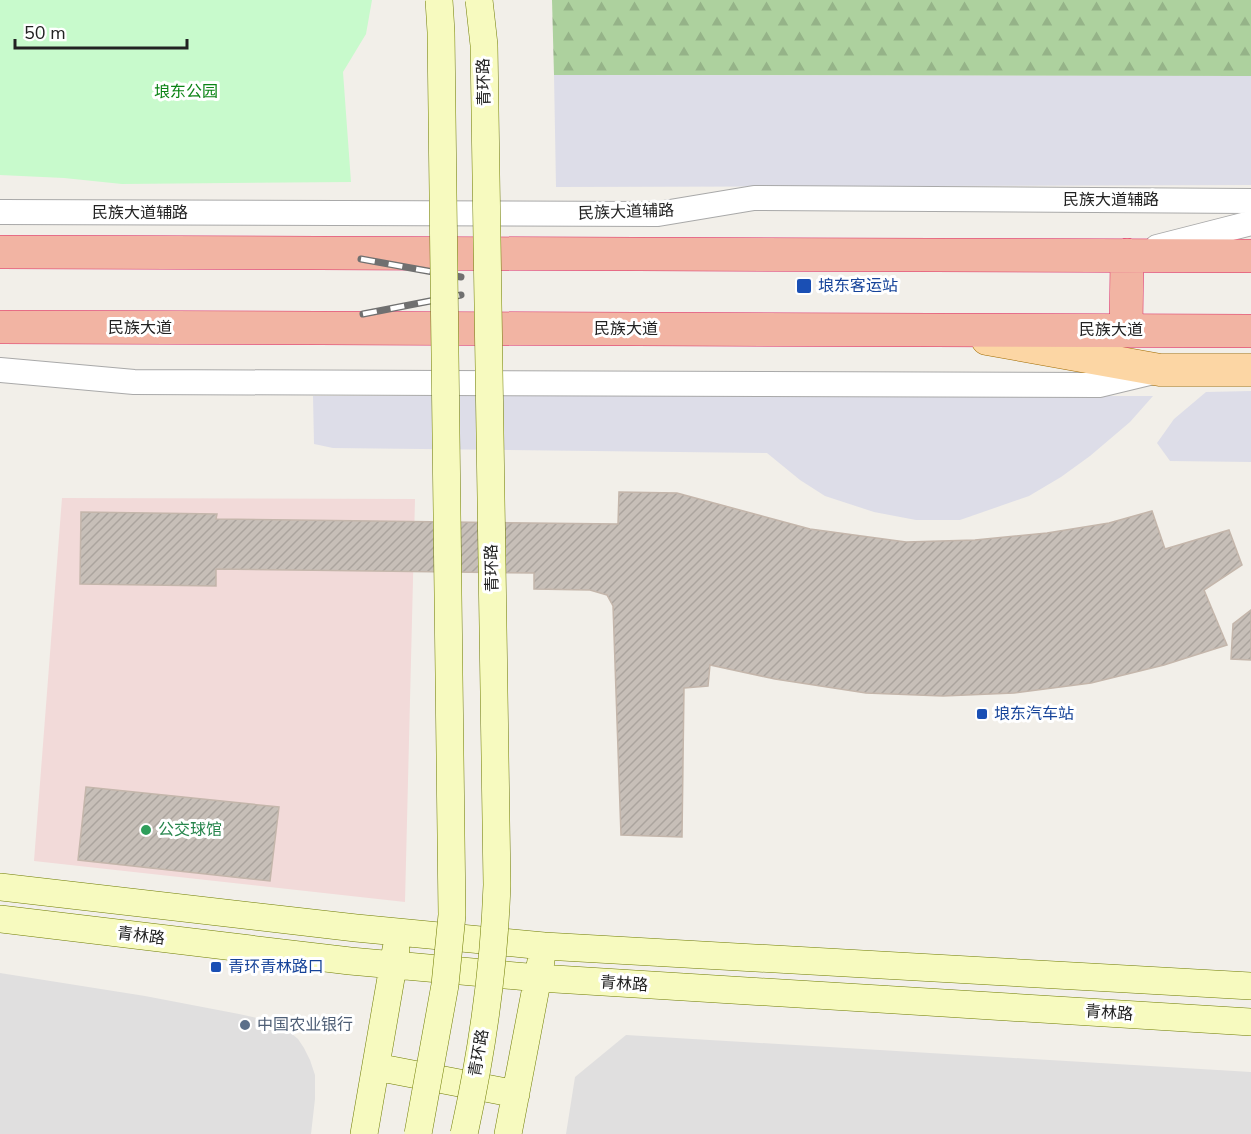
<svg xmlns="http://www.w3.org/2000/svg" width="1251" height="1134" font-family="'Nunito Sans','Noto Sans SC',sans-serif">
<style>
.residential{fill:#e0dfdf}
.commercial{fill:#f2dad9}
.forest{fill:url(#forest-firs)}
.park{fill:#c8facc}
.plaza{fill:#dddde8}
.building{fill:url(#building-hatch);stroke:#c4b6ab;stroke-width:1.5}
.lines{fill:none;stroke-linecap:round;stroke-linejoin:round}
.tertiary-casing{stroke:#a9a9a9;stroke-width:26}
.secondary-casing{stroke:#707d05;stroke-width:28}
.primary-casing{stroke:#a06b00;stroke-width:33}
.trunk-casing{stroke:#dc2a67;stroke-width:34}
.tertiary{stroke:#fff;stroke-width:24}
.secondary{stroke:#f7fabf;stroke-width:27}
.primary{stroke:#fcd6a4;stroke-width:32}
.trunk{stroke:#f2b4a3;stroke-width:33}
.rail-casing{stroke:#707070;stroke-width:7}
.rail{stroke:#fff;stroke-width:4.5;stroke-dasharray:14;stroke-linecap:butt}
.secondary-bridge-casing{stroke:#707d05;stroke-width:28;stroke-linecap:butt}
.secondary-bridge{stroke:#f7fabf;stroke-width:27}
.transit-dot{fill:#1a4fb4;stroke:#fff;stroke-width:2}
.leisure-dot{fill:#2e9e5b;stroke:#fff;stroke-width:2}
.service-dot{fill:#5c6f8a;stroke:#fff;stroke-width:2}
.labels{text-anchor:middle;dominant-baseline:central;stroke-width:6;stroke-linejoin:round;paint-order:stroke}
.street-label{font-size:16px;fill:#222;stroke:#fff}
.park-label{font-size:16px;fill:#0c8416;stroke:#fff}
.transit-label{font-size:16px;fill:#164399;stroke:#fff;text-anchor:start}
.leisure-label{font-size:16px;fill:#27864d;stroke:#fff;text-anchor:start}
.service-label{font-size:16px;fill:#4e5e75;stroke:#fff;text-anchor:start}
</style>
<defs>
<pattern id="forest-firs" width="22" height="20" patternUnits="userSpaceOnUse" patternTransform="scale(1.5)"><rect width="22" height="20" fill="#add19e"/><path d="M5 1l3.5 6h-7zM16 11l3.5 6h-7z" fill="#95b388"/></pattern>
<pattern id="building-hatch" width="6" height="6" patternUnits="userSpaceOnUse" patternTransform="scale(1.5)"><rect width="6" height="6" fill="#c7bfb8"/><path d="M-1 1l2-2M0 6l6-6M5 7l2-2" fill="none" stroke="#aba49e"/></pattern>
</defs>
<rect width="100%" height="100%" fill="#f2efe9"/>
<path class="residential" d="M0,973L145,996L239,1014L279,1023L298,1039L304,1048L310,1060L315,1075V1099L311,1134H0Z
M626,1035L1251,1072V1134H566L575,1077Z"/>
<path class="commercial" d="M62,498L415,499L405,902L34,861Z"/>
<path class="forest" d="M552,0H1251V76L554,75Z"/>
<path class="park" d="M0,0H372L366,34L343,72L351,182L122,184L64,178L0,175Z"/>
<path class="plaza" d="M554,75L1251,76V185L556,187Z
M1251,391V462L1170,461L1157,443L1174,419L1206,392Z
M313,396H1153L1130,422L1090,456L1061,477L1029,496L960,520H916L874,512L825,496L800,480L767,453L333,448L314,444Z"/>
<path class="building" d="M619,492L677,493L810,529L906,542L975,540L1047,533L1109,523L1152,511L1165,549L1229,530L1242,565L1204,590L1227,645L1164,665L1091,683L1014,693L943,696L866,693L775,679L710,665L708,686L684,688L682,837L621,835L613,606L607,595L590,590L534,589V573L216,569V586L80,584L81,512L217,514L216,519L618,524Z
M1251,610V660L1231,659L1233,624Z
M86,787L279,807L270,881L78,860Z"/>
<g class="lines">
<defs>
<path id="tertiary" d="M0,212L658,214L754,198L1251,201
M1157,247L1251,223
M0,370L134,382L1099,385L1153,372"/>
<path id="secondary" d="M0,887L356,928L544,946L1251,986
M0,919L350,961L539,978L1251,1022
M376,1067L516,1094
M364,1134L396,949
M508,1134L541,961"/>
<path id="primary" d="M987,339L1160,370H1251"/>
<path id="trunk" d="M0,252L1251,256
M0,327L1251,331
M1126,330L1127,255"/>
</defs>
<use href="#tertiary" class="tertiary-casing"/>
<use href="#secondary" class="secondary-casing"/>
<use href="#primary" class="primary-casing"/>
<use href="#trunk" class="trunk-casing"/>
<use href="#tertiary" class="tertiary"/>
<use href="#secondary" class="secondary"/>
<use href="#primary" class="primary"/>
<use href="#trunk" class="trunk"/>
<defs>
<path id="rail" d="M361,259L461,277
M363,314L461,295"/>
</defs>
<use href="#rail" class="rail-casing"/>
<use href="#rail" class="rail"/>
<defs>
<path id="secondary-bridge" d="M418,1134L445,985L452,915L441,32L439,0
M464,1134C482,1052 494,969 497,885L484,45L479,0"/>
</defs>
<use href="#secondary-bridge" class="secondary-bridge-casing"/>
<use href="#secondary-bridge" class="secondary-bridge"/>
</g>
<g class="transit-dot">
<rect x="796" y="278" width="16" height="16" rx="3"/>
<rect x="976" y="708" width="12" height="12" rx="3"/>
<rect x="210" y="961" width="12" height="12" rx="3"/>
</g>
<circle class="leisure-dot" cx="146" cy="830" r="6"/>
<circle class="service-dot" cx="245" cy="1025" r="6"/>
<g class="labels">
<g class="street-label">
<text transform="translate(484 82) rotate(-91)">青环路</text>
<text x="1111" y="200">民族大道辅路</text>
<text transform="translate(626 212) rotate(-2)">民族大道辅路</text>
<text x="140" y="213">民族大道辅路</text>
<text x="140" y="328">民族大道</text>
<text x="626" y="329">民族大道</text>
<text x="1111" y="330">民族大道</text>
<text transform="translate(492 568) rotate(-91)">青环路</text>
<text transform="translate(141 936) rotate(7)">青林路</text>
<text transform="translate(624 984) rotate(4)">青林路</text>
<text transform="translate(1109 1013) rotate(4)">青林路</text>
<text transform="translate(479 1053) rotate(-80)">青环路</text>
</g>
<g class="park-label">
<text x="186" y="92">埌东公园</text>
</g>
<g class="transit-label">
<text x="818" y="286">埌东客运站</text>
<text x="994" y="714">埌东汽车站</text>
<text x="228" y="967">青环青林路口</text>
</g>
<g class="leisure-label">
<text x="158" y="830">公交球馆</text>
</g>
<g class="service-label">
<text x="257" y="1025">中国农业银行</text>
</g>
</g>
<path d="M15 39v9h172v-9" fill="none" stroke="#222222" stroke-width="3"/>
<text x="24" y="39" font-size="18" fill="#222222" stroke="#ffffff" stroke-width="4.5" paint-order="stroke">50 m</text>
</svg>
